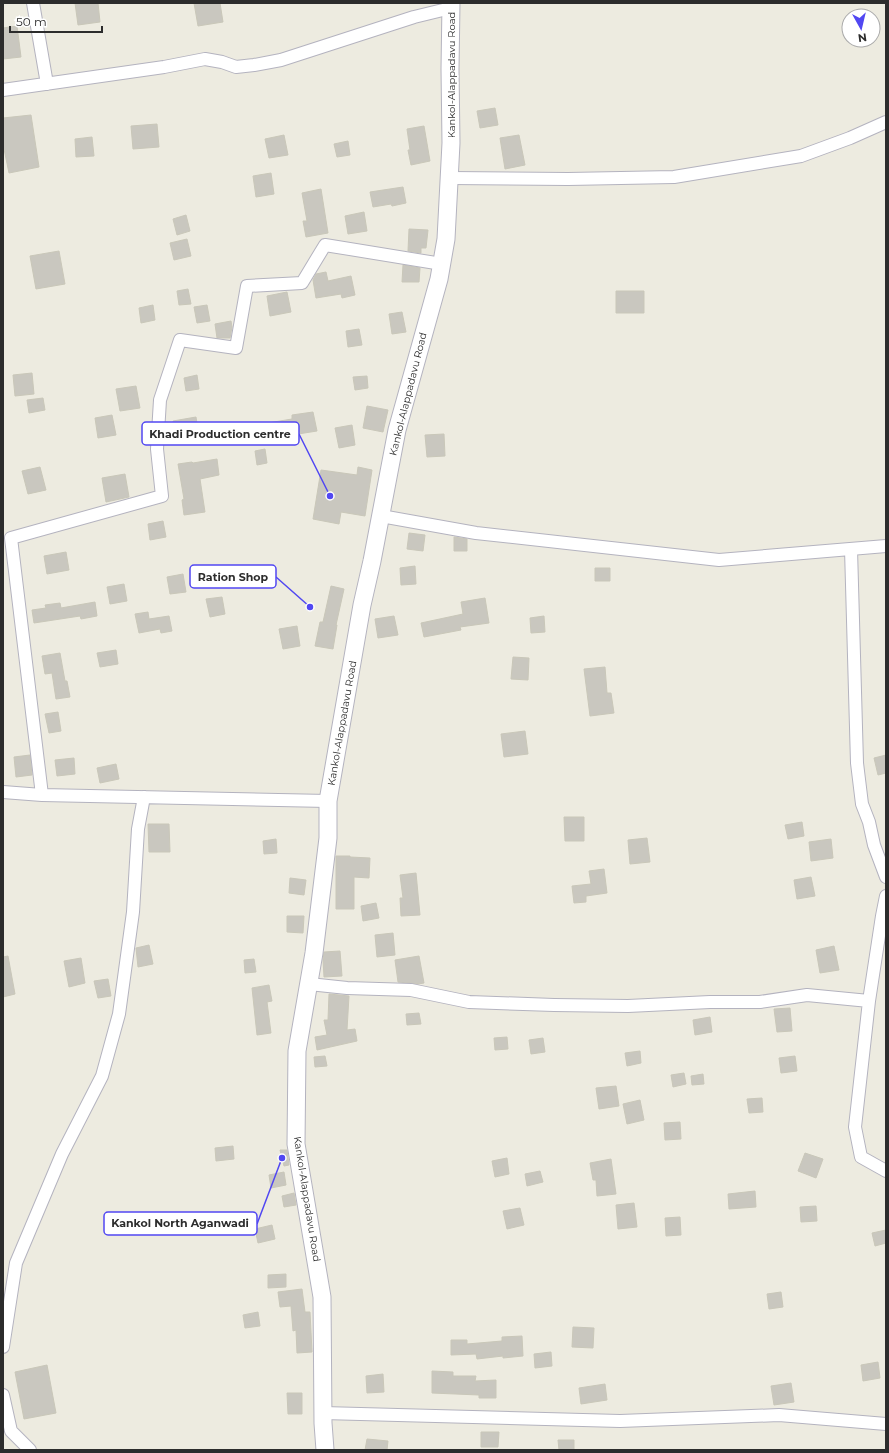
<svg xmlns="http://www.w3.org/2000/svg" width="889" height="1453" font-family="Montserrat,sans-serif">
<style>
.building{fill:#c9c7bf;stroke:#c9c7b9}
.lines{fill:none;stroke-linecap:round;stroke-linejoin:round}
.minor-casing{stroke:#b4b3bf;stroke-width:14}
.secondary-casing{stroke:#b4b3bf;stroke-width:19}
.minor{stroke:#fff;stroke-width:12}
.secondary{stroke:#fff;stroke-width:17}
.labels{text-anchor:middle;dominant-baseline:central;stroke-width:3;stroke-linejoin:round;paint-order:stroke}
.street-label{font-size:10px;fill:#2c2c2c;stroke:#fff}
.leader{fill:none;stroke:#5147f2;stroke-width:1.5}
.callout-dot{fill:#5147f2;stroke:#fff;stroke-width:1.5}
.callout{fill:#fff;stroke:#5147f2;stroke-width:1.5}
.callout-label{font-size:11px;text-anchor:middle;font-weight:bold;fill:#2c2c2c}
</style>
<rect width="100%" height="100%" fill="#edebe0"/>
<path class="building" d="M75,3H98L100,22L78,25Z
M194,3H220L223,22L198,26Z
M17,26L21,57L3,59V28Z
M495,108L498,125L480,128L477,111Z
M31,115L39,167L9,173L4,149H3V118Z
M157,124L159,147L133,149L131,126Z
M424,126L430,161L411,165L408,150H410L407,129Z
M284,135L288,155L269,158L265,139Z
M519,135L525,165L505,169L500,138Z
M92,137L94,156L76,157L75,139Z
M348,141L350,155L337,157L334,144Z
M271,173L274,194L256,197L253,176Z
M403,187L406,203L392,206L391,204L373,207L370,192Z
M321,189L328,233L306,237L303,221H307L302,193Z
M364,212L367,231L348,234L345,216Z
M186,215L190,231L177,235L173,219Z
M409,229L428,230L426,248H421V253L408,251Z
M187,239L191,256L174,260L170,243Z
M59,251L65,284L36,289L30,256Z
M403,265L420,268L419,282H402Z
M326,272L328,281L351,276L355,295L342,298L341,294L316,298L313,280L316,274Z
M188,289L191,304L179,305L177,291Z
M616,291H644V313H616Z
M287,292L291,312L270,316L267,296Z
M153,305L155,320L141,323L139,308Z
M207,305L210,321L197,323L194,307Z
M402,312L406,332L392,334L389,314Z
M231,321L232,327L230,338H217L215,324Z
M359,329L362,345L348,347L346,331Z
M32,373L34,394L15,396L13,375Z
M197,375L199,389L186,391L184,378Z
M367,376L368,388L355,390L353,377Z
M136,386L140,408L120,411L116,389Z
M43,398L45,410L29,413L27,400Z
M367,406L388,410L383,432L363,428Z
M313,412L317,431L279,437L280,438L265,441L262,424L292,419V415Z
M112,415L116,435L98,438L95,418Z
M196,417L198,430L175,434L173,421Z
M352,425L355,445L339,448L335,428Z
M444,434L445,456L427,457L425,435Z
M265,449L267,463L257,465L255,451Z
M217,459L219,475L200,479L205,512L184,515L182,500L184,499L178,464L192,462L193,463Z
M40,467L46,490L28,494L22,471Z
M358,467L372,470L365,516L341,512L339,524L313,519L321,470L357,475Z
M125,474L129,497L106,502L102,478Z
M163,521L166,537L150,540L148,524Z
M409,533L425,535L423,551L407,549Z
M454,537L467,539V551H454Z
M66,552L69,570L47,574L44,556Z
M415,566L416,584L401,585L400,568Z
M595,568H610V581H595Z
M183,574L186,592L170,594L167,577Z
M124,584L127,601L110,604L107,587Z
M331,586L344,589L336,625H337L333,649L315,646L320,622H323Z
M222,597L225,614L210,617L206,599Z
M485,598L489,623L460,627L461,630L424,637L421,623L463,614L461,602Z
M95,602L97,616L81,619L80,616L34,623L32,610L46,608L45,605L60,603L61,608Z
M148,612L149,619L169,616L172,631L161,633L160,629L139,633L135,614Z
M394,616L398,635L378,638L375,619Z
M544,616L545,632L531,633L530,618Z
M297,626L300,646L283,649L279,629Z
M116,650L118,664L100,667L97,653Z
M60,653L65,681H67L70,697L56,699L52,673L45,674L42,656Z
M513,657L529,658L528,680L511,679Z
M605,667L607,693H611L614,713L590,716L584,669Z
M58,712L61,731L49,733L45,714Z
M525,731L528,754L504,757L501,734Z
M30,755L32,775L16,777L14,757Z
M886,755V773L878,775L874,758Z
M74,758L75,774L57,776L55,760Z
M116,764L119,779L100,783L97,768Z
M564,817H584V841H565Z
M802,822L804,836L788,839L785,825Z
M148,824H169L170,852H149Z
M647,838L650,862L630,864L628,840Z
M276,839L277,853L264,854L263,841Z
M831,839L833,858L811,861L809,842Z
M336,856H350V857L370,858L369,878L354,877V909H336Z
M604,869L607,893L586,896V902L574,903L572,886L591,884L589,871Z
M416,873L420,915L401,916L400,898H403L400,875Z
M811,877L815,896L797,899L794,880Z
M290,878L306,880L304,895L289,893Z
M376,903L379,918L363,921L361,906Z
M287,916H304L303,933L287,932Z
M393,933L395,955L377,957L375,935Z
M149,945L153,964L138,967L136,948Z
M834,946L839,970L820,973L816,950Z
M340,951L342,976L324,977L323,960L324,952Z
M8,956L15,994L3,997V957Z
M419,956L424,983L418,984L398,982L395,960Z
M81,958L85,983L69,987L64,961Z
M254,959L256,972L245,973L244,960Z
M108,979L111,996L98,998L94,981Z
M269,985L272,1001L267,1002L271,1033L257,1035L252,988Z
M329,994L349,996L347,1030L355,1029L357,1041L317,1050L315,1037L327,1035L324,1020H328Z
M790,1008L792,1031L777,1032L774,1009Z
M419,1013L421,1024L407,1025L406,1014Z
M710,1017L712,1032L695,1035L693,1020Z
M507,1037L508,1049L495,1050L494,1038Z
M543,1038L545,1052L531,1054L529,1040Z
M640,1051L641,1063L627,1066L625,1053Z
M325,1056L327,1066L315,1067L314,1057Z
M795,1056L797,1071L781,1073L779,1058Z
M684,1073L686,1084L673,1087L671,1075Z
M703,1074L704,1084L692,1085L691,1076Z
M616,1086L619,1106L599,1109L596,1088Z
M762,1098L763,1112L749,1113L747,1099Z
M640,1100L644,1120L627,1124L623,1104Z
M680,1122L681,1139L665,1140L664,1123Z
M233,1146L234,1159L216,1161L215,1148Z
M280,1150H287L289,1165L284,1166Z
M805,1153L823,1159L816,1178L798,1171Z
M507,1158L509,1174L495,1177L492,1161Z
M611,1159L616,1194L597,1196L596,1180H593L590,1163Z
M540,1171L543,1182L527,1186L525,1174Z
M284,1172L286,1185L271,1188L269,1175Z
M755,1191L756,1207L729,1209L728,1194Z
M294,1193L296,1205L284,1207L282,1196Z
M634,1203L637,1227L618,1229L616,1205Z
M816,1206L817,1221L801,1222L800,1207Z
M520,1208L524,1225L507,1229L503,1211Z
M680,1217L681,1235L666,1236L665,1218Z
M272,1225L275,1239L258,1243L255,1229Z
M886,1230V1243L875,1246L872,1233Z
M286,1274V1287L268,1288V1275Z
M302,1289L305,1312H310L312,1352L297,1353L296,1330L293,1331L291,1306L280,1307L278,1292Z
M781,1292L783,1307L769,1309L767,1294Z
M258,1312L260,1326L245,1328L243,1315Z
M573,1327L594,1328L593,1348L572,1347Z
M522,1336L523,1356L503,1358V1356L477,1359L476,1354L451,1355V1340H467V1344L502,1341V1337Z
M551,1352L552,1366L535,1368L534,1354Z
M878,1362L880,1378L863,1381L861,1365Z
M47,1365L56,1413L24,1419L15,1372Z
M432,1371L453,1372V1376H476L475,1381L496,1380V1398H479V1395L432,1393Z
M383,1374L384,1392L367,1393L366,1376Z
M791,1383L794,1402L774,1405L771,1386Z
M605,1384L607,1400L581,1404L579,1388Z
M287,1393H302V1414H288Z
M481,1432H499L498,1447H481Z
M367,1439L388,1441L387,1450H365Z
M558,1440H574V1450H559Z"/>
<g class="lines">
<defs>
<path id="minor" d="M33,3L47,84
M3,90L164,67L205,59L222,62L236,67L254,65L281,60L414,17L451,8
M450,178L568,179L674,177L801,156L850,138L886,122
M381,516L476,533L719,560L886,546
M851,549L857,763L862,804L869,822L874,845L886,877
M3,792L42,795L328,801
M42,795L11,538L162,496L157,449L160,400L180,340L236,348L247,286L302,283L325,245L442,264
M309,984L347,988L411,990L469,1002L554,1005L628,1006L710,1002H760L807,995L869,1001L855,1127L861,1157L886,1171
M869,1001L882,916L886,896
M3,1347L16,1263L62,1154L102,1076L119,1014L133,912L138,829L144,797
M3,1395L11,1431L30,1450
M323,1413L620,1421L779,1415L886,1424"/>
<path id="secondary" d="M325,1450L323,1423L322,1297L296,1144L297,1051L314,953L328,838V801L362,605L372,561L397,430L439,279L446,239L451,143L450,69L451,3"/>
</defs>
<use href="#minor" class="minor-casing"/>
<use href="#secondary" class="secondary-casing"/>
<use href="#minor" class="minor"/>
<use href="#secondary" class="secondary"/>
</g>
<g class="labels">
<g class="street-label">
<text transform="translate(451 75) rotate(-90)">Kankol-Alappadavu Road</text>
<text transform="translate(408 394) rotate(-76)">Kankol-Alappadavu Road</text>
<text transform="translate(342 723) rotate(-80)">Kankol-Alappadavu Road</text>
<text transform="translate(307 1199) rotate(81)">Kankol-Alappadavu Road</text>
</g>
</g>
<path class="leader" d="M330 496L299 434M310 607L276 577M282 1158L257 1224"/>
<g class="callout-dot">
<circle cx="330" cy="496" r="4"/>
<circle cx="310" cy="607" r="4"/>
<circle cx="282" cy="1158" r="4"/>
</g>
<g class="callout">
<rect x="142" y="422" width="157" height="23" rx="4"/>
<rect x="190" y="565" width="86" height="23" rx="4"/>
<rect x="104" y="1212" width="153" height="23" rx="4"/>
</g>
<g class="callout-label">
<text x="220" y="438">Khadi Production centre</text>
<text x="233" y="581">Ration Shop</text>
<text x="180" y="1227">Kankol North Aganwadi</text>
</g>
<rect width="889" height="1453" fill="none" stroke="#2c2c2c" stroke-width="8"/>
<g transform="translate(861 28) rotate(172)"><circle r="19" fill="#ffffff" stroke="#ababab"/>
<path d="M0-3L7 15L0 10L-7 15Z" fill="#5147f2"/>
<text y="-6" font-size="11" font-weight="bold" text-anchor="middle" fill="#2c2c2c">N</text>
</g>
<path d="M10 26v6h92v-6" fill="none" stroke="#2c2c2c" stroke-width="2"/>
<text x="16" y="26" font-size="12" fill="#2c2c2c" stroke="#ffffff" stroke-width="3" paint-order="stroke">50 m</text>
</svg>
